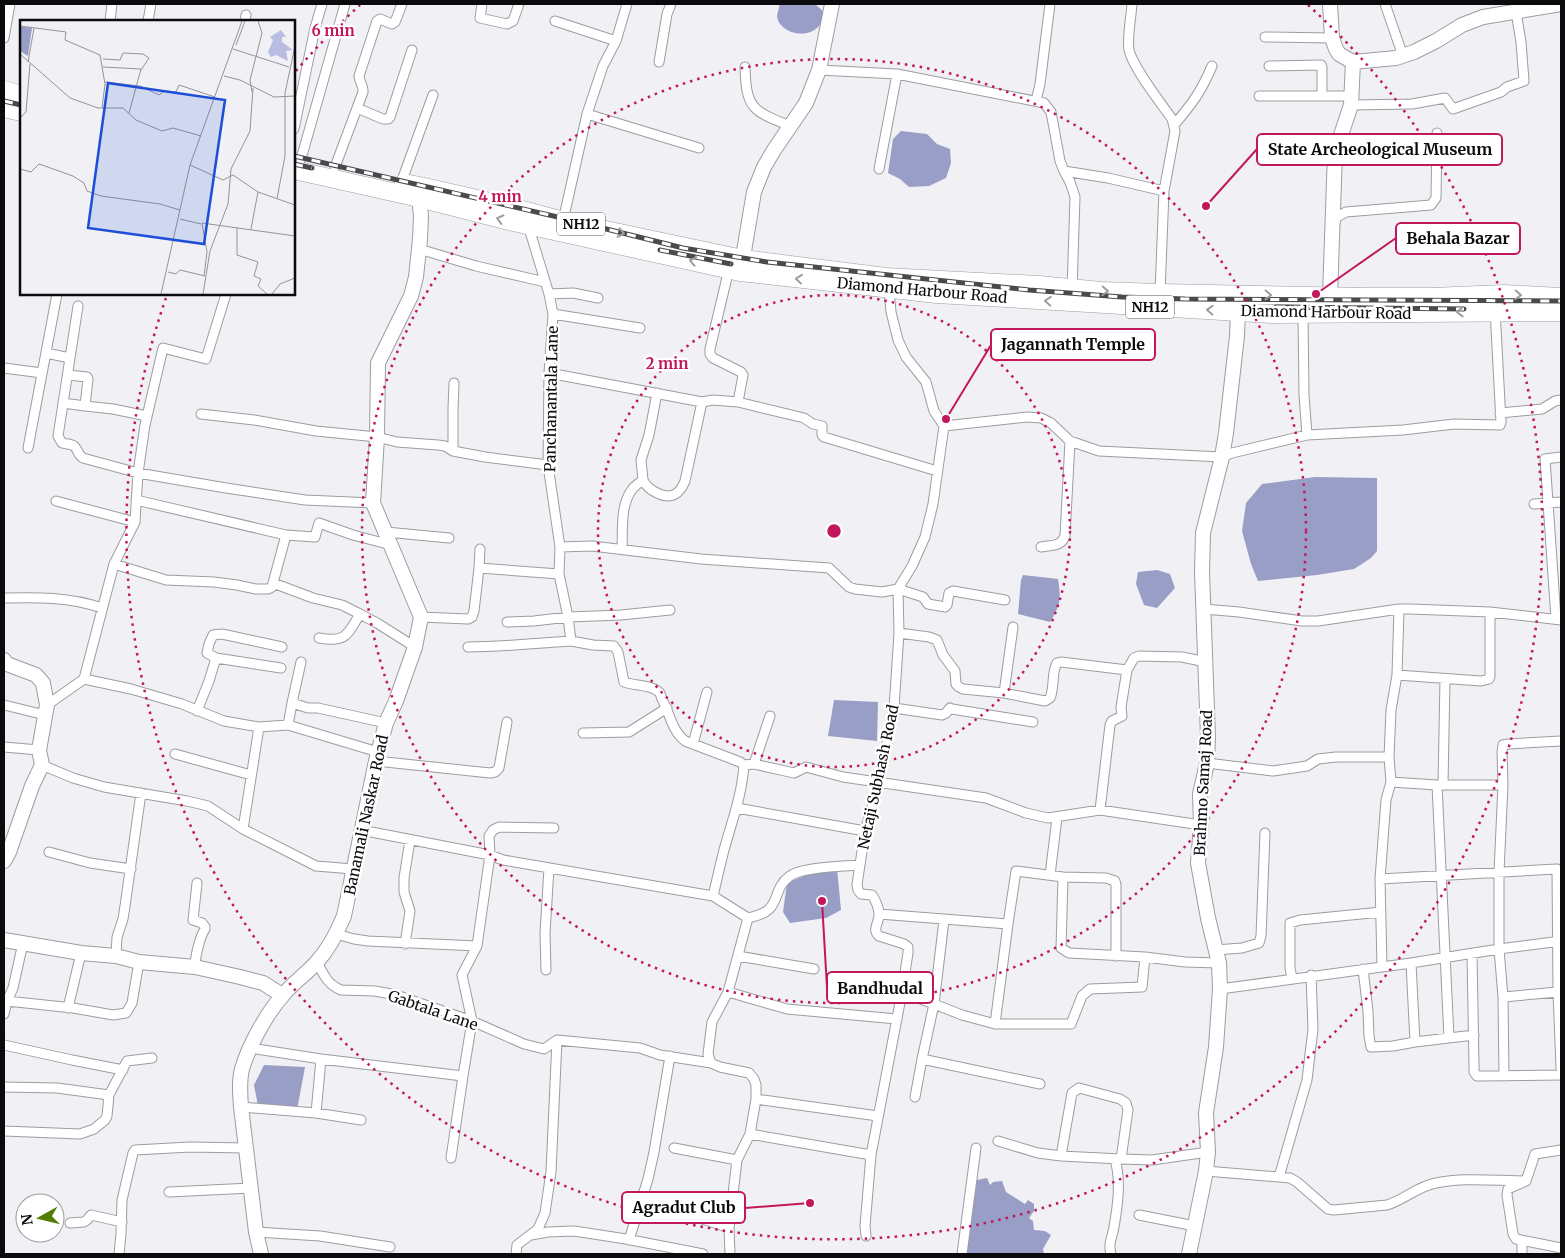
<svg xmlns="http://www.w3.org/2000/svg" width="1565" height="1258" font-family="Merriweather,serif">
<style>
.water{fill:#999ec7}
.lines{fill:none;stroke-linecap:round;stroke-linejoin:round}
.street-casing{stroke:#9c9da1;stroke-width:11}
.secondary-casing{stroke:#9c9da1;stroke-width:16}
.highway-casing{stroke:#9c9da1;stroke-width:19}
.street{stroke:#fff;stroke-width:9}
.secondary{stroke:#fff;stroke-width:14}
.highway{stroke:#fff;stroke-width:18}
.rail-casing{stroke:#4a4a4d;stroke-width:5}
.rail{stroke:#fff;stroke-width:3;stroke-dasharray:9;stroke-linecap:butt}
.oneway{stroke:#9d9d9e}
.ring{fill:none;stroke:#c2185b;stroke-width:2.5;stroke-dasharray:2.5 5}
.labels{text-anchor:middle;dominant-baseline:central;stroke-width:5;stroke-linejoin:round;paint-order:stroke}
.shield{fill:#fff;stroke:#545456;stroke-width:1}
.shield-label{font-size:14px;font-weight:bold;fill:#0b0b0d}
.street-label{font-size:15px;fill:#0b0b0d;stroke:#fff}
.inset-road{fill:none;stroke:#949498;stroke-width:1}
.view{fill:#1d4ed8;fill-opacity:0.15;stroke:#1d4ed8;stroke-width:2.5}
.inset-edge{fill:none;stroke:#0b0b0d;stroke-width:2.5}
.centre{fill:#c2185b;stroke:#fff;stroke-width:2.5}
.ring-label{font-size:15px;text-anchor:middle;font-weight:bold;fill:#c2185b;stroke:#fff;stroke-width:5;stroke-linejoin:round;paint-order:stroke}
.leader{fill:none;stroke:#c2185b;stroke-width:2}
.callout-dot{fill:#c2185b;stroke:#fff;stroke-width:2}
.callout{fill:#fff;stroke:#c2185b;stroke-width:2}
.callout-label{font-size:16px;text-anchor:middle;font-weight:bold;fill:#0b0b0d}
</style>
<rect width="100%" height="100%" fill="#f0f0f5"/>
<path class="water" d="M780,4H815L825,13C819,45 777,35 777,15C778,12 779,7 780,4Z
M901,131L927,134L937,144L950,149L951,163L946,178L929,186L909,187L900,179L888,173L893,139Z
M1315,477L1377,478V551L1371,558L1354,569L1317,575L1258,581L1251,564L1242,531L1246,503L1262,484Z
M1157,570L1170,574L1175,588L1157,608L1144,605L1136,584L1138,572Z
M1023,575L1058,579C1061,599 1061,604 1050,622L1018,614L1021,580Z
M834,700L878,702L877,741L828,736Z
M837,868L841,910L826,918L790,923L783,912L787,883L811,873Z
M264,1065L305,1067L297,1110L258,1106L254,1085Z
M987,1178L990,1185L993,1182L1002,1181L1006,1192L1025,1204L1028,1200L1034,1204V1211L1029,1218L1033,1221L1034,1230L1045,1231L1051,1235L1043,1249L1044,1254H966L977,1180Z"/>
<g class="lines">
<defs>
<path id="street" d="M482,4L480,18L507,24L513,21L519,4
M1132,4C1131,19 1127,36 1129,50C1133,68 1161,103 1172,119L1175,131L1164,191L1160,293
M1385,4L1403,56
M110,21L112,4
M148,21L151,4
M245,21L246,15
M555,21L616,41
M1265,37L1332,38
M4,38L10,4
M659,62L667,14L671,4
M1269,66L1321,65L1322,67V96
M745,67C746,109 753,111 790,126
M819,70L897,74L1044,103L1051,112L1060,161L1064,171L1108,178L1164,191
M1259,96H1352
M1036,101L1040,84L1050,4
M1351,105L1412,104L1445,98L1453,109L1501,92L1507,87L1524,81L1521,42L1516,12
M357,108L383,119H388L390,117L412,50
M587,114L699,148
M1174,125C1192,104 1201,92 1212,66
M294,129L315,28L322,4
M301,159L345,4
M335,167L363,92C364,86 359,82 359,76L377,21L380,19L392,24L395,22L402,4
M879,169L897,74
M1064,171L1070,182L1075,197L1072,291
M401,183L433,95
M563,221L587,114L603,66L616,41L627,4
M1334,224L1337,217L1346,212L1431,205L1436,198L1437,133
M419,249L476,266L545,282
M729,269L710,349V354L713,358L741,372L743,375L738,402L804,418L813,424L822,426V435L824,437L937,471
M889,289L891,312L898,340L906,357L926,382L934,411L944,426L933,504L925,537L912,566L898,589L899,633L894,708L879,783L865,831L857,885L858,890L861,894L872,895C875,899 879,908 879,914C880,922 871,929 879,936L904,944L908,947V953L902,992L934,1004L922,1059L1040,1084
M549,294L573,293L598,298
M78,306L58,436L62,443C66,444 71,444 74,446C78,449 77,454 83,458L138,473L226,488L305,500L373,503
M553,314L640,328
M1303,314L1304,395L1307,435
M46,353L70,358
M4,368L42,373
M549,373L702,402L713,400L738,402
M68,375L87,377L88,379L85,406L113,409L147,416
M63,403L85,406
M1500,413L1542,409L1555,401L1561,400
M201,414L254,420L316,431L377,437L397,442L438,445L445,446L453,451L485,457L548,465
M944,426L1027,417L1041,418L1051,423L1070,441L1099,451L1222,457L1232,453L1307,435L1403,430L1454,424L1500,425L1501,422L1495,309
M28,448L57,294
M453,451V409L454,383
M643,480C646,487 651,490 657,493C671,500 680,494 685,481L702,402
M136,500L286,535L315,537L319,523L353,535L391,545
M56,501L135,522
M1534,504L1561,502
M386,532L449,538
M560,547L592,546L701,559L829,568L849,587L855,589L882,592L898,589L923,597L928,604L945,607L947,605L949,593L953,591L1005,600
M1041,547C1051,545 1061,547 1065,536L1070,441
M622,549C623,531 620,507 631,491C634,486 639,483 643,480L641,460L649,435L657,393
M114,564L166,580L214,582L237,585L256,589H268L272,587L273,583L286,535
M479,568L480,549
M559,574L568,617L571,641L593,645L614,646L618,652L624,682C634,686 650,684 659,692C661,694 661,697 662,699C670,714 672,731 685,741L740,762L744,765C742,795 732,821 724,850C720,865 717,880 713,896
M273,583L313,598L342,605L360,614
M4,598C37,597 70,597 102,608
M1204,609L1239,612L1302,621H1318L1399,609H1410L1490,612L1561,620
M421,617L468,619L472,617L474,611L479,568L559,574L560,547L548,465L549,373L553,314L549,294L528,225
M1556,619L1545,459L1561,457
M507,622L534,621L568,617L621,615L670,610
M899,633L929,637L937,640L943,655L955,671L956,684L959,687L963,689L1004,693L1045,701L1050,698C1055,687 1051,673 1057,663L1061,662L1127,670L1134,658L1139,656L1182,657L1206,662
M319,638C346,643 347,635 360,614L377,623L415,647
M468,647C502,647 536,643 571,641
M216,658L281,668
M1397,675L1481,681L1489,679L1490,676V612
M84,679L131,689L182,704L224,721L259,727L288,725L378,752
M1004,693L1013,627
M292,703L301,662
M4,705L45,715
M47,705L84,679L114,564L135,522L138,473L145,425L163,348L206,359L226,294
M894,708L942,715L946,713L950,708L952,709L1033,722
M197,711L209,681L216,658L207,653L209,644L213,635L222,634L282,647
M288,725L292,703L308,708H318L386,723
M583,733L629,732L667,708
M693,744L707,692
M4,747L39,750
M175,754L251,775
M376,761L490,773L495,772L499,768L507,722
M1207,763L1273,771L1307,766L1318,759L1336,757H1389
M754,764L770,716
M42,765L73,778L104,787L187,801L208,806L243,829L316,866L353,869
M744,765L754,764L794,773L806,767L843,777L986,798L1026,813L1048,818L1100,810L1201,825
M1391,782L1437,785H1503
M1437,785L1449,1038
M1443,785L1445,679
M737,808L865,831
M1100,810L1110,725L1112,721L1122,716L1121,707L1127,670
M243,829L259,727
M361,830L490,855L503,860L713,896L748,918
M49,852L90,863L131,869
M1050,875L1057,818
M1063,877L1061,948L1069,953L1145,957L1185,962L1219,963
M1380,879L1557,869L1558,992L1561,1068
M879,914L1008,924
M748,918C785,911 769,891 790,876C801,867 844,866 860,865
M944,920L934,1004L962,1015L995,1024H1071L1082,996L1090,989L1142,987L1145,957
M336,934L354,939L368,941L477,946
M405,944L410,911L404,892V878L410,840
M1215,950L1242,948L1259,943L1261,936L1265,833
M1472,954L1474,1065V1072L1477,1076L1561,1075
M116,956L117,937L123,919L125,906L141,793
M738,956L814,969
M317,962C323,974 328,985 341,990L375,991L396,995L472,1021L524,1044L544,1049L557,1040
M1382,966L1380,879L1386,800L1391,782L1389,757L1391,710L1397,675L1399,609
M195,967C195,957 200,936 205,929V927L202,923L193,920L197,883
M1363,969L1368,1011L1369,1036L1371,1047L1393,1046L1415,1042L1411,963
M546,970L545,933L549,868
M1292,978L1290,968V923L1300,920L1381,912
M1220,989L1411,963L1499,949L1561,941
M728,992L787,1009L897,1019
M1503,997L1558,992
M7,1001L73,1008L113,1015L126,1013L132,1003L139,962
M68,1008L81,953
M4,1014L7,1001L13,988L23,943
M995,1024L1008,924L1016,871L1063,877L1106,878L1115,881L1116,885V956
M557,1040L640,1048L660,1055L711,1063
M1415,1042L1474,1035
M4,1045L72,1060L123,1070
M250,1048L321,1059L463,1076
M1504,1076L1503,997L1499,949V872L1503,785L1502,752L1503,745L1508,744L1561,741
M4,1087L57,1088L109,1095
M915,1097L922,1059
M756,1099L878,1116
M241,1107L316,1113L361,1120
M316,1113L321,1059
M4,1131L80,1134L94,1129L105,1120L107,1116L109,1095L127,1061L152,1058
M750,1134L871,1155
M998,1141L1038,1153L1061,1156L1121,1159L1152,1160L1208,1152
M674,1148L737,1160
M1561,1150L1535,1154L1526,1181L1508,1189L1507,1195L1513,1234L1516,1239L1561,1248
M1061,1156L1072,1093L1079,1088L1120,1099L1126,1103L1128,1110L1121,1159
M451,1158L463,1076L472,1021L462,975L477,946L490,855L489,836L493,830L499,827L554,828
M1206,1171L1290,1178L1297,1182L1328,1209L1334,1210L1387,1205C1404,1200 1418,1186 1436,1183C1464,1177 1497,1181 1526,1181
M1279,1177L1307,1080L1313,1029L1311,975
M169,1192L251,1188
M647,1200C674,1211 702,1218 729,1228
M1139,1215L1195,1226
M70,1223L84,1222L87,1220L91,1215L122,1222
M256,1232L320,1236L390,1247
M531,1235L548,1232L574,1231L626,1239L703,1254
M866,1236L865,1226L871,1155L902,992
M629,1240L648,1179L654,1152L670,1056
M1522,1241V1254
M119,1254L121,1234L122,1200L133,1153L135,1150L190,1147L246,1148
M516,1254L517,1245L538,1229L545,1213L551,1172L557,1040
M730,1254L729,1228L737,1160L750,1134L756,1099V1085L754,1079L749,1073L720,1067L711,1063L708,1054L712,1022L728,992L748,918
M962,1254L976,1148
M1111,1254C1108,1242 1112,1239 1114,1227C1118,1204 1121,1181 1115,1159"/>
<path id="secondary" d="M1330,4L1332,38L1336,49L1339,54L1353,62L1396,58L1414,52L1436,41L1462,25L1483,17L1561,4
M741,269L754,192L764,167L774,150L806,103L819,70L832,4
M1330,296L1335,153L1351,105L1353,62
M4,660L7,664L36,675L43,683L47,705L39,750L42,765L32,786L9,852L4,861
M4,940L81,953L116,956L139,962L195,967L240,977L263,983L282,995
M261,1254L256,1232L241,1107C240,1094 239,1081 242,1069C249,1045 267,1013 283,995C293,983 306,974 316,963C329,949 337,933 344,916L376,761L386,723L396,701L415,647L421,617L373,503L377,437L378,363L411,296L416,277L420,239L421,216L419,198L420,189
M1189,1254L1206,1171L1208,1152L1206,1113L1216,1047L1220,989L1219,963L1208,918L1198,863L1201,825L1200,794L1207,763L1208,737L1202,572L1203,533L1222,457L1226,433L1237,336L1238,311"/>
<path id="highway" d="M4,90L21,95
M4,108L21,112
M294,170L419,198L509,221L740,272L937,294L1273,314L1561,312
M404,183L420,186L508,206L563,221L743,259L886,277L1039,285L1101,291L1160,293L1364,297H1432L1504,294L1561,297"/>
</defs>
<use href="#street" class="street-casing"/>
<use href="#secondary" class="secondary-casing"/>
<use href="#highway" class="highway-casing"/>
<use href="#street" class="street"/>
<use href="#secondary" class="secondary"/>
<use href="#highway" class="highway"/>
<defs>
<path id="rail" d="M4,101L21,105
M294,156L562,218L683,248L767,262L1029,290L1122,297L1185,299L1561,301
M294,164L312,168
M660,250L731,264
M1276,307L1464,309"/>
</defs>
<use href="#rail" class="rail-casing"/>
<use href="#rail" class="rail"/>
</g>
<defs><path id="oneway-chevron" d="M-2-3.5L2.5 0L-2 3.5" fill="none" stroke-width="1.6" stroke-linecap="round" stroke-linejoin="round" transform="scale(1.25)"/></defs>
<g class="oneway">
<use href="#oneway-chevron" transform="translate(500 219) rotate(-166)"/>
<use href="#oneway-chevron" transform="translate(621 233) rotate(12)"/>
<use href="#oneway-chevron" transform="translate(693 261) rotate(-168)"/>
<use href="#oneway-chevron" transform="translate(799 279) rotate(-174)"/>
<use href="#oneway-chevron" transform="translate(1105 291) rotate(3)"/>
<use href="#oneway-chevron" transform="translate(1268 295) rotate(1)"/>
<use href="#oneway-chevron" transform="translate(1518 295) rotate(3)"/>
<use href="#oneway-chevron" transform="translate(1048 301) rotate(-176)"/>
<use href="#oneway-chevron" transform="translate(1210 310) rotate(-177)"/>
<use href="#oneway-chevron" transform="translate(1460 312) rotate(179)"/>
</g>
<g class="ring">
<circle cx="834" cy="531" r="236"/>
<circle cx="834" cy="531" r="472"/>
<path d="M296 71A708 708 0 0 1 360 5M1308 5A708 708 0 1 1 167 295"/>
</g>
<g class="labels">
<g class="shield">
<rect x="557" y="212.5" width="48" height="23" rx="4"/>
<rect x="1126" y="295.5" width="48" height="23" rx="4"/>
</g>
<g class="shield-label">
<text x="581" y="224">NH12</text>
<text x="1150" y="307">NH12</text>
</g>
<g class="street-label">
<text transform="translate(922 290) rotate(5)">Diamond Harbour Road</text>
<text transform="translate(1326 312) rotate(1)">Diamond Harbour Road</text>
<text transform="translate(551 399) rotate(-89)">Panchanantala Lane</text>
<text transform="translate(878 777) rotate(-78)">Netaji Subhash Road</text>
<text transform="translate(1203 783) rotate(-87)">Brahmo Samaj Road</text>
<text transform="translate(366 815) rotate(-78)">Banamali Naskar Road</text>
<text transform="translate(433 1010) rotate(19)">Gabtala Lane</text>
</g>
</g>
<g transform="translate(20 20)">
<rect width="275" height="275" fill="#f0f0f5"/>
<path d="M261,10L266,17H262V22L273,30L266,31L268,41L256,35L251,37L248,32L253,20L250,17Z" fill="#b8bde1"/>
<path d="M0,6L12,8L8,36L0,31Z" fill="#999ec7"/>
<path class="inset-road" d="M0,6L46,12L45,20L80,35L85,64L82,88M216,25L225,1M213,29L269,47M0,34L50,78L78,88H103L116,100L142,111L153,108L181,116M83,39L100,40L103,33L123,34L129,38L121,50M8,42L14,8M83,47L121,49L109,93M204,56L220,60L254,77L275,76M85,62L120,66L139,75L144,71L156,72L159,65L195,77M232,72L230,60L242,13L238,1M0,98L6,92L10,44M170,145L203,160L213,155L238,172L275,185M0,149L11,152L19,144L53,156L64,163L67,171L81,176L140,184L160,190M257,179L265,136V73L275,26M160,199L181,204M217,208V235L238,242L234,256L241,259L238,266L247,274M231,209L238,172M148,252L156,254L160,250L185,256M184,256L187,232L182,203L275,216M141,274L170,145L222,1M183,274L190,231L208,184L211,149L230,111L233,68M252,274L260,264L275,258"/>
<path class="view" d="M88,63L205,80L184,224L68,208Z"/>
<rect width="275" height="275" class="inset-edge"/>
</g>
<circle cx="834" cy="531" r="8" class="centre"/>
<g class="ring-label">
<text x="333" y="36">6 min</text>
<text x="500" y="202">4 min</text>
<text x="667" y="369">2 min</text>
</g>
<path class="leader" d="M1206 206L1257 149M1316 294L1396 238M946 419L991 345M822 901L827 988M810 1203L745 1208"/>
<g class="callout-dot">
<circle cx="1206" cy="206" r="5"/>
<circle cx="1316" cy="294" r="5"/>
<circle cx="946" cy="419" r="5"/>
<circle cx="822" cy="901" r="5"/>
<circle cx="810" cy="1203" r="5"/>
</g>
<g class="callout">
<rect x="1257" y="134" width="245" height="31" rx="5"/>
<rect x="1396" y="223" width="124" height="31" rx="5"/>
<rect x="991" y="329" width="164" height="31" rx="5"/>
<rect x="827" y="972" width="106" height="31" rx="5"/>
<rect x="622" y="1192" width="123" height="31" rx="5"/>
</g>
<g class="callout-label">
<text x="1380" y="155">State Archeological Museum</text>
<text x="1458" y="244">Behala Bazar</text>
<text x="1073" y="350">Jagannath Temple</text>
<text x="880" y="994">Bandhudal</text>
<text x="684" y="1213">Agradut Club</text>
</g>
<rect width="1565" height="1258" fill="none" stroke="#0b0b0d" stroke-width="10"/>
<g transform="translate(40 1218) rotate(262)"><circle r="24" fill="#ffffff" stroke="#9d9d9e"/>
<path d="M0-4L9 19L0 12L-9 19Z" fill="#537d00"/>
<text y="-8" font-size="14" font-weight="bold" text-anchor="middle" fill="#0b0b0d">N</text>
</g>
</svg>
